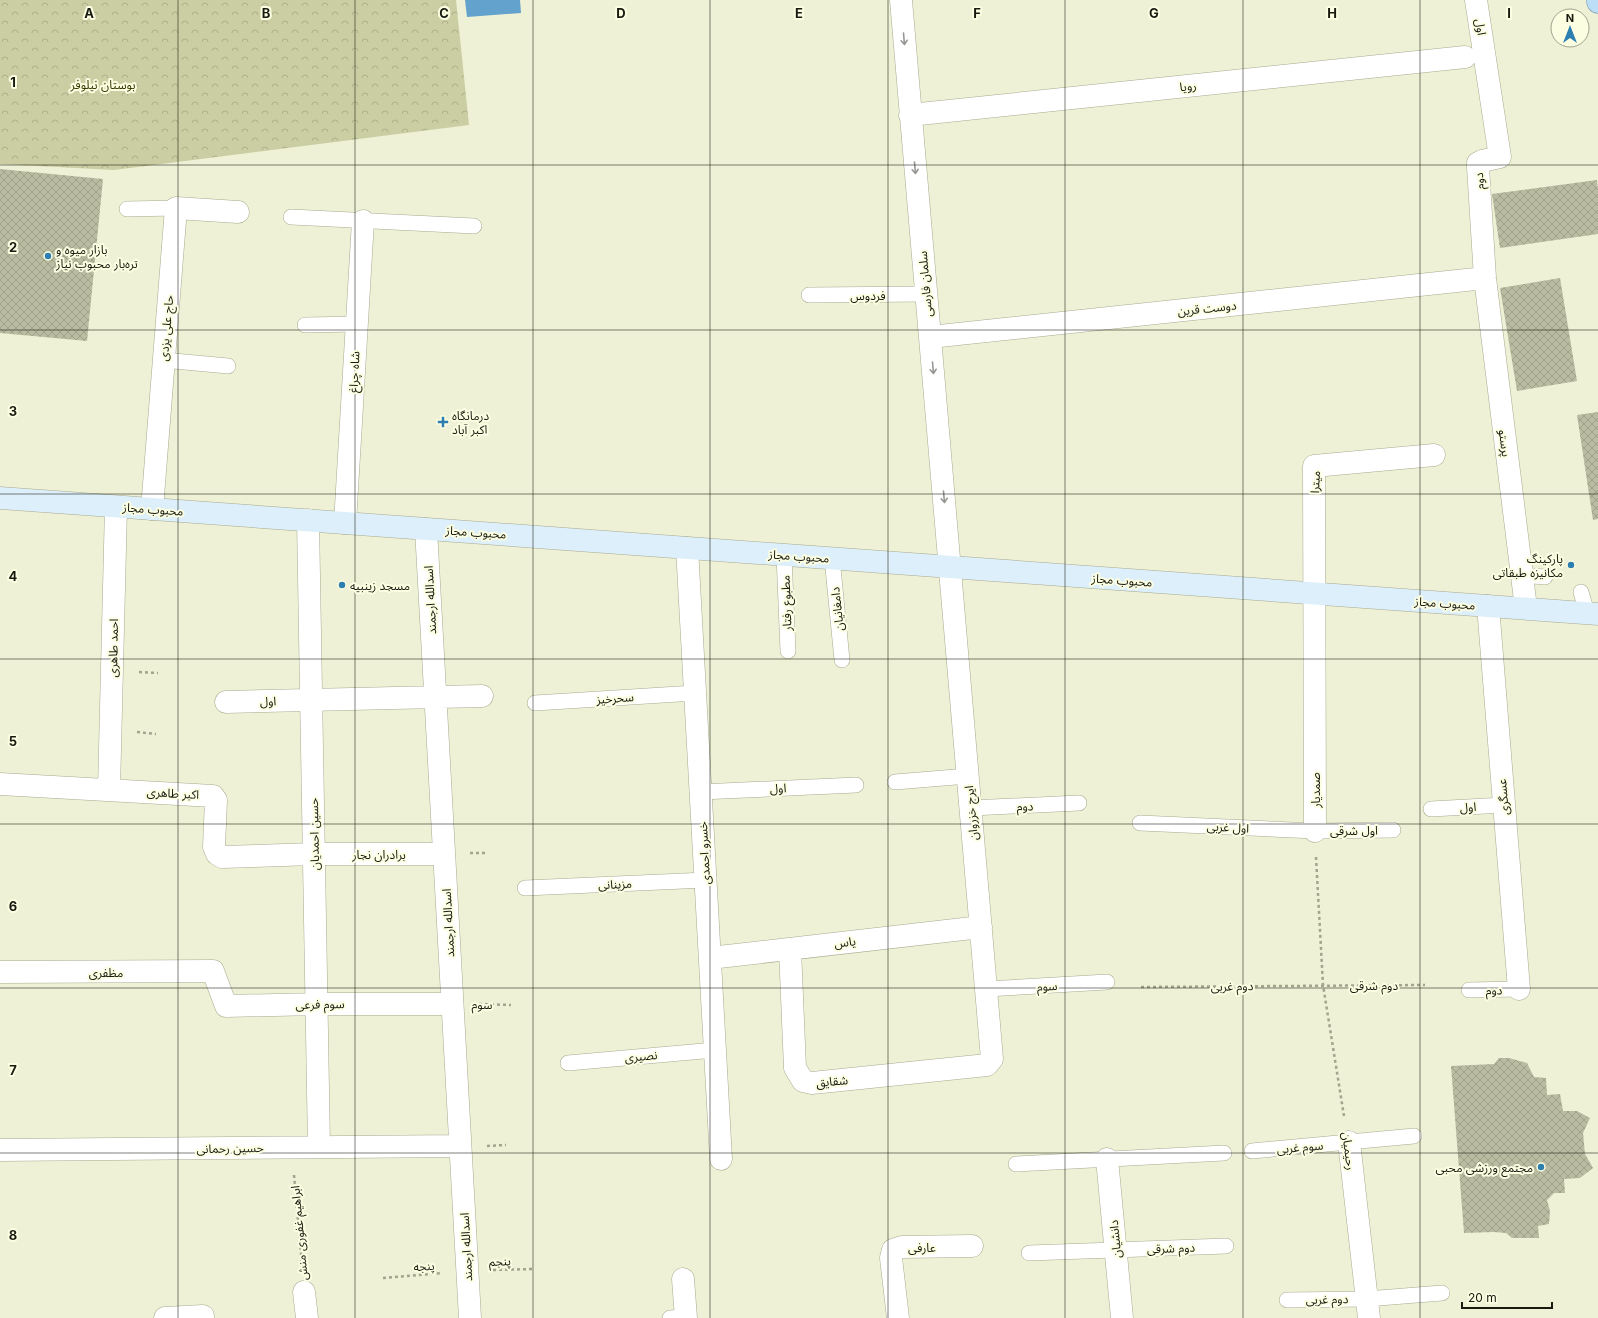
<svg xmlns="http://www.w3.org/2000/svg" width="1598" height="1318" font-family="Inter,'Noto Sans Arabic',sans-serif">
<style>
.park{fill:url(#park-crowns)}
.water{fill:#62a2cc}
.building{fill:url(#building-cross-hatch)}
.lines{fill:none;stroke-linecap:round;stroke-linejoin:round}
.service-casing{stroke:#a8aa90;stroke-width:16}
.minor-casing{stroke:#a8aa90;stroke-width:23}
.secondary-casing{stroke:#a8aa90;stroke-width:23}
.primary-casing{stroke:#658ca3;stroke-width:23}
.path{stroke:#a2a48e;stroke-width:2.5;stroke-dasharray:3 3;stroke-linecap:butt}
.service{stroke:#fff;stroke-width:15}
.minor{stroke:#fff;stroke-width:22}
.secondary{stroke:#ddeffb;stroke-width:22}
.primary{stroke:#bcdff7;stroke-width:22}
.oneway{stroke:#979893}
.grid{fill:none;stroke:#18190f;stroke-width:1;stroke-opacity:0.55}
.poi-dot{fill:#2d7fb0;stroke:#fcfee2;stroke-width:1.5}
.labels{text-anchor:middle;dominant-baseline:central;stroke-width:4;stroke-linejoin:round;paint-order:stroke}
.street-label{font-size:12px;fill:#18190f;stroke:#fcfee2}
.park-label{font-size:12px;fill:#383901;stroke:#fcfee2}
.poi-label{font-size:12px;fill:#18190f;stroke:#fcfee2;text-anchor:start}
.grid-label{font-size:13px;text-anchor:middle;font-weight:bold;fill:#18190f;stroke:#fcfee2;stroke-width:4;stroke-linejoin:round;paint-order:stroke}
</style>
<defs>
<pattern id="park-crowns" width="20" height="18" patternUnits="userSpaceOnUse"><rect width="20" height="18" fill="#cbcea2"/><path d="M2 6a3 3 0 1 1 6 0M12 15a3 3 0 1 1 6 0" fill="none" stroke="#aeb08a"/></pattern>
<pattern id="building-cross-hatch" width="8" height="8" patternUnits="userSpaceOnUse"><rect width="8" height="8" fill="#babca2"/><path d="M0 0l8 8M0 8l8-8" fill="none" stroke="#9fa18a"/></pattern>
</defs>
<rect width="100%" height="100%" fill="#eef1d5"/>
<path class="park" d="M0,0H456L469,125L114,170L0,164Z"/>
<path class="water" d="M465,0H520L521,13L467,17Z"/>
<path class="building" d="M0,169L103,179L87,341L0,333Z
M1597,180L1598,190V234L1500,248L1492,194Z
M1560,278L1577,381L1517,391L1500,288Z
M1598,412V519L1593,520L1577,415Z
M1499,1058H1509L1527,1063L1534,1077L1546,1078L1547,1095L1560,1094L1563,1111H1577L1590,1118L1583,1133L1585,1154L1593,1168L1580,1178L1564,1179L1565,1193H1554L1547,1200L1550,1211L1549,1224L1538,1226L1539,1238H1512L1506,1233L1494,1232L1464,1233L1451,1066L1494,1064Z"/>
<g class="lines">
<defs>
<path id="service" d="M127,209L176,208
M291,217L474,226
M809,295L926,294
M305,325L357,324
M163,360L228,366
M784,555L788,651
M832,558L842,660
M1521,575L1545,577
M1581,592L1587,613
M535,703L695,693
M895,782L968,776
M700,792L856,785
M971,808L1079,803
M1431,809L1504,805
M1140,823L1315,831L1393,830
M525,888L706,880
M986,989L1107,982
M1469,990L1519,989
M568,1063L715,1050
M1252,1151L1414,1136
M1016,1164L1224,1153
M1029,1253L1226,1246
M1287,1300L1366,1299L1442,1293
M670,1318L686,1317"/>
<path id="minor" d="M1476,0L1500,157L1482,161L1478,163V167L1485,278L1526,608
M910,115L1465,57
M930,337L1485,278
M152,509L176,208L238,212
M308,520L319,1147
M345,523L363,221
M426,529L470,1318
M687,548L721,1159
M1488,606L1519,989
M226,702L482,696
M0,784L213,796L216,800L214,847L217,854L222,857L314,854H444
M109,790L116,507
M1315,831L1314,466L1434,455
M790,949L795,1068L803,1081L812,1083L987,1065L992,1059L901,0
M710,958L981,927
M0,972L213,971L226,1006L317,1004H452
M1349,1142L1369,1318
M0,1150L460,1146
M1107,1159L1122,1318
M683,1279L686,1318
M304,1292L307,1318
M165,1318L203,1316
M898,1318L891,1258L893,1250L902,1247L972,1246"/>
<path id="secondary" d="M0,498L1598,614"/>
<path id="primary" d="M1598,0V2"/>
</defs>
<use href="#service" class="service-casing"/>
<use href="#minor" class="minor-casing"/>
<use href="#secondary" class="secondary-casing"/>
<use href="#primary" class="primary-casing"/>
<path class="path" d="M139,672L158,673
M137,732L156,734
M470,853H487
M1316,857L1323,985L1344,1116
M1141,987L1425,985
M479,1004L511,1005
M487,1146L506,1145
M294,1175L302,1265
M493,1270L533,1269
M383,1278L442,1273"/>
<use href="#service" class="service"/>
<use href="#minor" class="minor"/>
<use href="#secondary" class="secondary"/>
<use href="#primary" class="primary"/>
</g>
<defs><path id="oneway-shaft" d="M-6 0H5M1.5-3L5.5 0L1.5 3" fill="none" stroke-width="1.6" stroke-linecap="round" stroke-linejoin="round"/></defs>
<g class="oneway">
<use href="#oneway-shaft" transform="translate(904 39) rotate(85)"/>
<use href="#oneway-shaft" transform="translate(915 168) rotate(85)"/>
<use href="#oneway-shaft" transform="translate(933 368) rotate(85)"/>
<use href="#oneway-shaft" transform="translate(944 497) rotate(85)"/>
</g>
<path class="grid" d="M178,0V1318M355,0V1318M533,0V1318M710,0V1318M888,0V1318M1065,0V1318M1243,0V1318M1420,0V1318M0,165H1598M0,330H1598M0,494H1598M0,659H1598M0,824H1598M0,988H1598M0,1153H1598"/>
<g class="poi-dot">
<circle cx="48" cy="256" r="4"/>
<path d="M441 416h4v4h4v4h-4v4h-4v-4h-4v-4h4z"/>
<circle cx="1571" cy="565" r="4"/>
<circle cx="342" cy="585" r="4"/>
<circle cx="1541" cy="1167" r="4"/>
</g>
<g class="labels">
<g class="street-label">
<text transform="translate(1481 27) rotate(81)">اول</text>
<text transform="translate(1188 86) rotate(-6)">رویا</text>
<text transform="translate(1479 181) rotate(-93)">دوم</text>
<text transform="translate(925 284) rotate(-95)">سلمان فارسی</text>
<text x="868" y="295">فردوس</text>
<text transform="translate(1207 308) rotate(-6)">دوست قرین</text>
<text transform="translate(166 328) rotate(-85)">حاج علی یزدی</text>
<text transform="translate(354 372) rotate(-87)">شاه چراغ</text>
<text transform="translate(1505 443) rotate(83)">پرستو</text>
<text transform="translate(1315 482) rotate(-87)">میترا</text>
<text transform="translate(153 509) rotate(4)">محبوب مجاز</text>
<text transform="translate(476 532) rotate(4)">محبوب مجاز</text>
<text transform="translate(799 556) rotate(4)">محبوب مجاز</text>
<text transform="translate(1122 580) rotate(4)">محبوب مجاز</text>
<text transform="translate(430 600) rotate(-93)">اسدالله ارجمند</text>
<text transform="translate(786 603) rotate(-92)">مطبوع رفتار</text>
<text transform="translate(1445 603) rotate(4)">محبوب مجاز</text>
<text transform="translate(837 609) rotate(-96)">دامغانیان</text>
<text transform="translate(113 648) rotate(-89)">احمد طاهری</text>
<text transform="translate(615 698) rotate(-4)">سحرخیز</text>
<text transform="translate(268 701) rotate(-2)">اول</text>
<text transform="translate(778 788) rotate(-3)">اول</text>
<text transform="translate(1315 790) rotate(-90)">صمدیار</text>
<text transform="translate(173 793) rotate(3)">اکبر طاهری</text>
<text transform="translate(1503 797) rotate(-95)">عسگری</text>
<text transform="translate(1025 806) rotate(-2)">دوم</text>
<text transform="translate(1468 807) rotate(-4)">اول</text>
<text transform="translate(971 813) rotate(-95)">ایرج خزروان</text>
<text transform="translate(1228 827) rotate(3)">اول غربی</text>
<text x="1354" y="830">اول شرقی</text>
<text transform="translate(314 834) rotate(-91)">حسین احمدیان</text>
<text transform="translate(704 853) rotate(-93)">خسرو احمدی</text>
<text x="379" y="854">برادران نجار</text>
<text transform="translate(615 884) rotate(-2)">مزینانی</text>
<text transform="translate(448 923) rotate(-93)">اسدالله ارجمند</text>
<text transform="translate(845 942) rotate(-7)">یاس</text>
<text x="106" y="972">مظفری</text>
<text x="1374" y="985">دوم شرقی</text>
<text transform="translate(1047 986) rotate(-4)">سوم</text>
<text transform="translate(1232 986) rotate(-1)">دوم غربی</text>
<text transform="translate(1494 990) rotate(-2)">دوم</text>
<text transform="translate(320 1004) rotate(-1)">سوم فرعی</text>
<text x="482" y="1004">سوم</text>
<text transform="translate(641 1056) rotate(-5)">نصیری</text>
<text transform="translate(832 1081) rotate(-5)">شقایق</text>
<text transform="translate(1300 1147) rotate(-5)">سوم غربی</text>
<text transform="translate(230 1148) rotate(-1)">حسین رحمانی</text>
<text transform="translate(1349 1151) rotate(83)">رحیمیان</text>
<text transform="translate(299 1233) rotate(-95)">ابراهیم غفوری منش</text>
<text transform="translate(1115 1239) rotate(-95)">دانشیان</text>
<text transform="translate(466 1247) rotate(-93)">اسدالله ارجمند</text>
<text x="922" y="1247">عارفی</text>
<text transform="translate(1171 1248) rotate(-2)">دوم شرقی</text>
<text transform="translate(500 1261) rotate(-2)">پنجم</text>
<text transform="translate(424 1266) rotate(-4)">پنجه</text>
<text transform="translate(1327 1299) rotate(-1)">دوم غربی</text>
</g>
<g class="park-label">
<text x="103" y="84">بوستان نیلوفر</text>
</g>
<g class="poi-label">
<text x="56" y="249">بازار میوه و<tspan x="56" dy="14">تره‌بار محبوب نیاز</tspan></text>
<text x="452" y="415">درمانگاه<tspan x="452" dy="14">اکبر آباد</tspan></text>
<text x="1563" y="558" text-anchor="end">پارکینگ<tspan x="1563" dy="14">مکانیزه طبقاتی</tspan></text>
<text x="350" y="585">مسجد زینبیه</text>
<text x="1533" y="1167" text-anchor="end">مجتمع ورزشی محبی</text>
</g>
</g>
<g class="grid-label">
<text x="89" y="18">A</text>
<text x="266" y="18">B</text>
<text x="444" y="18">C</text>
<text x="621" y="18">D</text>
<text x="799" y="18">E</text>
<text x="977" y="18">F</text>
<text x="1154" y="18">G</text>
<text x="1332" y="18">H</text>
<text x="1509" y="18">I</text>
<text x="13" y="87">1</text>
<text x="13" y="252">2</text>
<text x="13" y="416">3</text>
<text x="13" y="581">4</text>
<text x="13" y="746">5</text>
<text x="13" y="911">6</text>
<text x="13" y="1075">7</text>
<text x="13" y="1240">8</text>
</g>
<g transform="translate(1570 28)"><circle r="19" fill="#fcfee2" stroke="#a1a28e"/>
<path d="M0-3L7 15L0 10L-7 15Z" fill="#2d7fb0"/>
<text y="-6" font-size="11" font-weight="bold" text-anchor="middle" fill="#18190f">N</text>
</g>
<path d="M1462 1302v6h90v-6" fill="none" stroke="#18190f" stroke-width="2"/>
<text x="1468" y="1302" font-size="12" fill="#18190f" stroke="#fcfee2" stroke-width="3" paint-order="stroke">20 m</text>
</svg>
